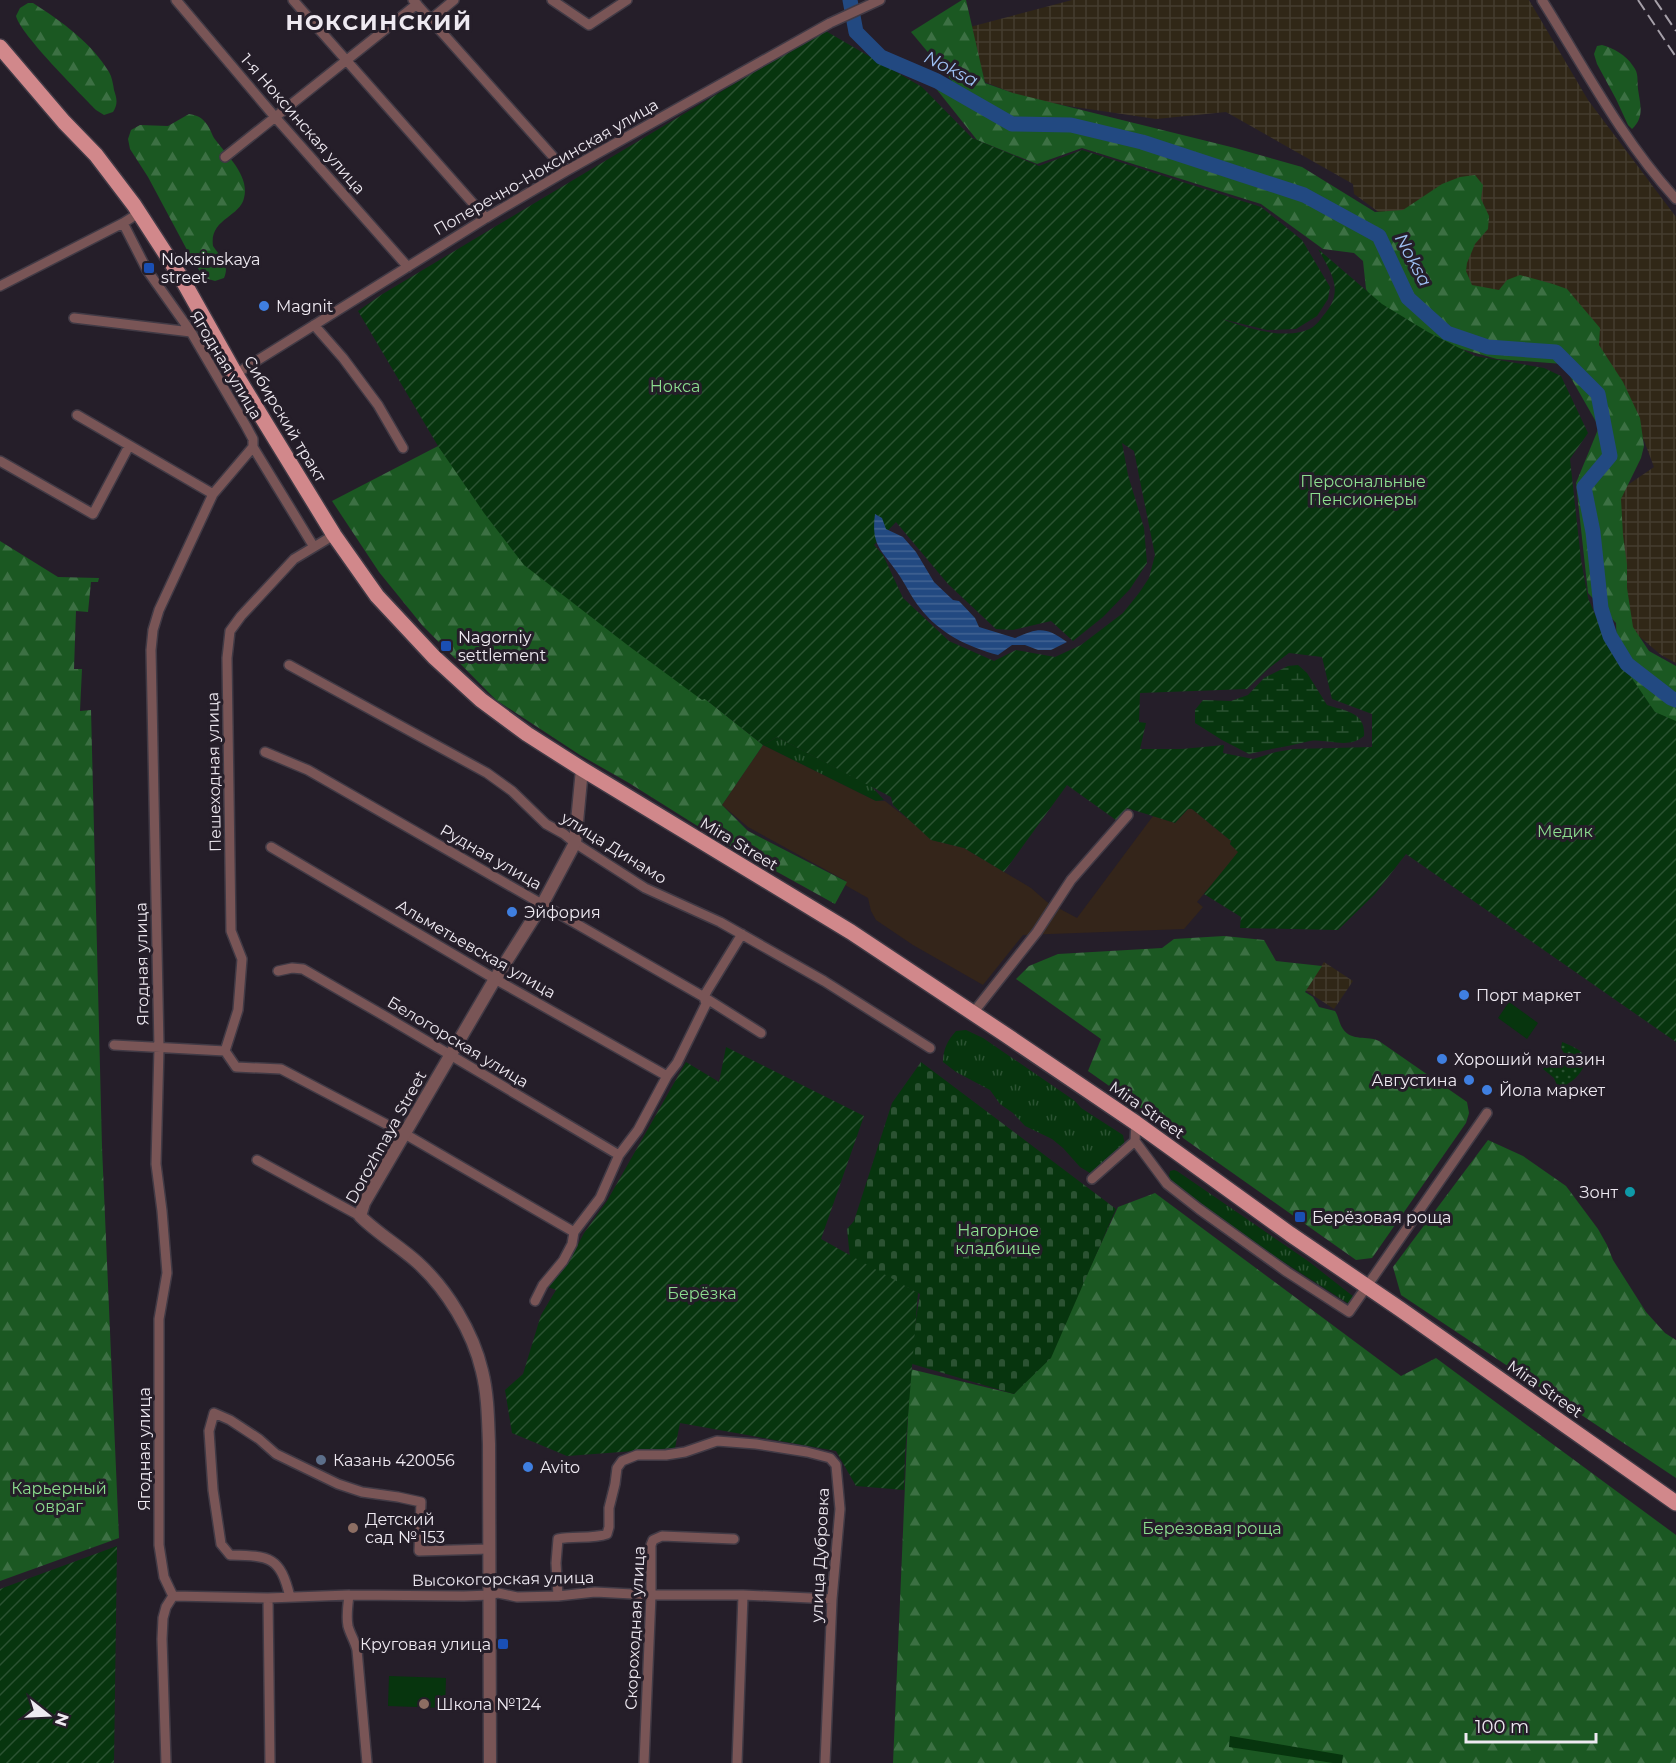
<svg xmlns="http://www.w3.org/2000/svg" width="1676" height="1763" font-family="Montserrat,sans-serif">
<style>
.commercial{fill:#34251a}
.industrial{fill:url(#industrial-grid)}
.grass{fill:url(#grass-tufts)}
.forest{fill:url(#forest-firs)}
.wetland{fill:url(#wetland-marsh)}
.cemetery{fill:url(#cemetery-stones)}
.park{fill:url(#park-dots)}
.garden{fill:url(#garden-furrows);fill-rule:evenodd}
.pitch{fill:#07350e}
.water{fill:url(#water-rules)}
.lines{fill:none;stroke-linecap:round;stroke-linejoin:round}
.river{stroke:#224981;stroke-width:15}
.minor-casing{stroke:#413a45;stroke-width:12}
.tertiary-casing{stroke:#413a45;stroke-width:15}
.primary-casing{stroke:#413a45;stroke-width:18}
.minor{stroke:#795556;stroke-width:9}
.tertiary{stroke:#795556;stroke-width:12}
.primary{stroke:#d1888b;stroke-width:15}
.rail{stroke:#a6a0a9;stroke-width:2;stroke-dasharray:12 6;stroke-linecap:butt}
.transit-dot{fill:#1a4fb4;stroke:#251e29;stroke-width:2}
.shop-dot{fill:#3f7fe0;stroke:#251e29;stroke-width:2}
.culture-dot{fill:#0f9aa8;stroke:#251e29;stroke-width:2}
.service-dot{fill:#5c6f8a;stroke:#251e29;stroke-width:2}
.education-dot{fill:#8d6e63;stroke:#251e29;stroke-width:2}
.labels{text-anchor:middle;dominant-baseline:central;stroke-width:6;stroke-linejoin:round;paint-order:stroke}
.street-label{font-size:16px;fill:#eee9f1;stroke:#251e29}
.poi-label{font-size:16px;fill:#eee9f1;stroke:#251e29;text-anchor:start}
.park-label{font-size:16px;fill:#8cde8f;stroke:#251e29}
.water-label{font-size:18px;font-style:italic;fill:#9ec0f3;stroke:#251e29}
.district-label{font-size:22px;font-weight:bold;letter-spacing:1.5px;fill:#eee9f1;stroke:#251e29}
</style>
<defs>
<pattern id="industrial-grid" width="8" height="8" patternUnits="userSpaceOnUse" patternTransform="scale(1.5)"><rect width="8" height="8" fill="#302717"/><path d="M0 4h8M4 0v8" fill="none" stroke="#443c2e"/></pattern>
<pattern id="grass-tufts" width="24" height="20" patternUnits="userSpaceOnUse" patternTransform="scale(1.5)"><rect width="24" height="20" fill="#07350e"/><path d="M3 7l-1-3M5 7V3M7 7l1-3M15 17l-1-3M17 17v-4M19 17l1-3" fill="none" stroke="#2b5232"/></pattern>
<pattern id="forest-firs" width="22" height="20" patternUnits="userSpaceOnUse" patternTransform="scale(1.5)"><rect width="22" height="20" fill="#1b5822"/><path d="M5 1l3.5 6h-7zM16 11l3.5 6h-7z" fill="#3c7043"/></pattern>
<pattern id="wetland-marsh" width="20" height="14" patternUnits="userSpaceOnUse" patternTransform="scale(1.5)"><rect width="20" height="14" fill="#07350e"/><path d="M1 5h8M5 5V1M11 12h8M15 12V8" fill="none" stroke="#2b5232"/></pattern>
<pattern id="cemetery-stones" width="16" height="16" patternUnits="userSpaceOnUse" patternTransform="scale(1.5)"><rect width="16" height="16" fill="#07350e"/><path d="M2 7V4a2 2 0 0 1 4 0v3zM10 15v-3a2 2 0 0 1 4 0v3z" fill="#2b5232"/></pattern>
<pattern id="park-dots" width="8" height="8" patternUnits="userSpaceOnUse" patternTransform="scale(1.5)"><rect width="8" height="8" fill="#07350e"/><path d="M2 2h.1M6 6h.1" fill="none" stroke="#2b5232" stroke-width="1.8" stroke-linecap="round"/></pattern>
<pattern id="garden-furrows" width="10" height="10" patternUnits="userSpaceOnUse" patternTransform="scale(1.5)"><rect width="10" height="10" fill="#07350e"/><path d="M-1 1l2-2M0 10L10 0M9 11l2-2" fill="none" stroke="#2b5232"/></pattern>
<pattern id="water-rules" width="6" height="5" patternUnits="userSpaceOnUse" patternTransform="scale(1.5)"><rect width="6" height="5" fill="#224981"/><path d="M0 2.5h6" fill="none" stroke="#426393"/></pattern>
</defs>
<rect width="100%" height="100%" fill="#251e29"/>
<path class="commercial" d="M763,745L876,801H885L936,841L964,848L1031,888L1047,902L1077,918L1153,816L1175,823L1188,809H1192L1231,841L1230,844L1239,852L1197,902L1203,907L1184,929L1023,935L983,985L913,945L876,920L871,911L868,898L845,885L846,881L748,827L722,805Z"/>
<path class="industrial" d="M1072,0H1529L1588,100L1676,217V663L1661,655L1626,625L1610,497L1654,467L1624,388L1470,288L1395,224L1354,194L1353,184L1226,112L1156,119L1068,106L1025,98L985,82L970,27Z
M1324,962L1353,981L1334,1009L1305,990Z"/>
<path class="grass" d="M777,737L871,786L884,800L876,801L763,745Z
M966,1030L983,1038L1075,1101L1081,1108L1123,1135L1126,1151L1095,1176L1080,1167L1063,1148L1052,1139L1025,1126L1013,1113L1000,1104L990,1090L956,1072L943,1062C943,1049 948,1040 956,1031Z
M1174,1170L1177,1171L1308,1261L1354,1297L1349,1304L1271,1254L1260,1250L1171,1182L1169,1176L1170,1171Z"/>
<path class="forest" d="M962,0H966L985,83L1013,93L1235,148L1302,167L1375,212L1403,210L1442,184L1460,177L1475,175L1483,185L1481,199L1489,216L1488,229L1475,244L1467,263L1466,271L1472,285L1499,290L1507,280L1520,275L1553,284L1567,289L1600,328L1599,345L1623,382L1640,418L1644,446L1641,458L1621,499L1623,535L1627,565V588L1633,627L1649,651L1676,666V733L1648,734L1618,673L1616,623L1588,593L1576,483L1599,427L1563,364L1497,359L1458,348L1376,307L1366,289L1363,261L1354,253L1323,249L1261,204L1082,148L1037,164L977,140L934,86L952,81L911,32Z
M28,3H33C61,21 92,43 109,72C112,77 113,84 114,90C117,99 118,104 113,112L104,115L96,110C80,93 20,34 16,16L20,8Z
M1602,45C1613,48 1626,55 1633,66C1639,73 1637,80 1638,89C1640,104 1645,117 1632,129L1628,125L1616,99L1597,64L1594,54L1597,46Z
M189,114C196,115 201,117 205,122C210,127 211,133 214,138C226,155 250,175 244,198C240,217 209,219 213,246C221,258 230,264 224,278L215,281L205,278L194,263L148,177L130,149L128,139L131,130L140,125L168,126Z
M438,446L525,555L763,745L722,805L748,831L847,882L835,904L723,842L629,783L580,755L496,700L422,625L379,572L332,501Z
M0,541L58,577L99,578L98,582H91L88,612L76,611L74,669H82L80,711L91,710L102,1147L119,1538L0,1581Z
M1224,936L1264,940L1276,961L1322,966L1305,992L1313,997L1319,1007L1335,1011C1339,1017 1339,1024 1343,1029C1352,1042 1367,1035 1379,1041L1467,1102L1469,1113L1466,1123L1372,1258L1356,1260L1088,1071L1101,1039L1016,979L1029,966L1058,954L1162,948L1174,939Z
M1488,1140L1523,1156L1566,1186L1598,1229L1607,1245L1613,1260L1646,1312L1665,1333L1676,1340V1478L1401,1295L1393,1267Z
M1155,1193L1401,1376L1436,1358L1676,1535V1763H893L910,1369L1014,1394L1049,1356L1118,1207Z"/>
<path class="wetland" d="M1298,665L1307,673L1327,705C1345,711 1366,712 1364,736C1348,750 1327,738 1310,741C1290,746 1269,749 1249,754L1222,740L1195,723V710L1203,700L1231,701L1248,695L1264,678L1288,666Z"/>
<path class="cemetery" d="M921,1062L1116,1209L1051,1358L1014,1394L909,1363L920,1294L850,1258L847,1229L854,1221L892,1103Z"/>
<path class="park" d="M1562,1042C1567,1044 1575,1047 1580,1051C1594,1064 1573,1084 1560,1087L1557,1085L1554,1078L1543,1069L1554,1055H1565L1561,1048Z"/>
<path class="garden" d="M824,30L922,87L972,138L1039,166L1082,150L1261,207L1302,240L1330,287L1328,299L1317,316L1296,329L1267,330L1222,319C1246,328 1289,342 1313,327C1317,324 1320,320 1323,316C1345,291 1332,274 1318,249L1382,304L1428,332L1475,356L1544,368L1561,376L1588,433L1570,459L1581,560L1588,598L1607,642L1655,712L1676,721V1042L1406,854L1375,894L1338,930L1240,928L1241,917L1204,894L1238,852L1230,844L1231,841L1192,809H1188L1175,823L1127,808L1116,820L1067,785L1004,872L964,848L931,840L893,805L891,797L777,737L763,745L705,699L702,700L630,647L524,565L484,513L438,446L358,311L381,295ZM1122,443L1134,451L1155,555L1149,578L1139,593L1123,613L1081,645L1055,657L1016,650L994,661L949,641L903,598L883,555L874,545L896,522L948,584L996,629L1013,630L1051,621L1073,641L1103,617L1130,589L1147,563L1144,528L1128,475ZM1289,653L1322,657L1332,699L1372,714V747L1294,749L1276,752L1253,759L1223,753L1224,745L1182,749H1140L1146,723L1139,722L1140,693L1247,689L1269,668Z
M726,1047L864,1116L821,1239L918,1293L905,1453L904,1490L856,1486L836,1451L680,1423L675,1448L567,1456L512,1433L505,1390L523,1374L541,1315L556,1290L548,1287L570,1260L584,1233L607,1201L686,1062L719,1082Z
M117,1546L114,1763H0V1589Z"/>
<path class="pitch" d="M1509,1002L1538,1023L1527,1039L1498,1018Z
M389,1676L446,1678L445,1708L388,1706Z
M1230,1736L1343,1755L1342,1763H1333L1229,1747Z"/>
<path class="water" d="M875,514L882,518L886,529L903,537L916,552L934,582L953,600L959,601L975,618L979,627L1015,638C1039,627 1046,627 1067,642L1051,650H1038L1025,645H1012L998,655C968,647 939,633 920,608C911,597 905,583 897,572C881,549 871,546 875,514Z"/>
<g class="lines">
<path class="river" d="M850,0L856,32L881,57L937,81L1012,124L1071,125L1142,142L1304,195L1379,236L1408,298L1447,333L1488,347L1556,352L1598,394L1610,456L1584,487L1593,532L1601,608L1610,636L1627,664L1671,698L1676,700"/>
<defs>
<path id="minor" d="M176,0L275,117L408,267
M293,0L486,218
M413,0L566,171
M552,0L589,25L627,0
M1542,0C1584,67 1622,140 1676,199
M430,20L454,0
M225,157L417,4
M123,223L147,270L191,332L246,426L253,439V447L213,494L159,610L153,630L151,650L159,1048L156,1164L162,1211L167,1273L159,1319V1545L164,1577L173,1596L166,1607L163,1618L162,1639L166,1763
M0,286L123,223L139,213
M74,318L191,332
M314,325L343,358L378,405L403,448
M221,383L486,218L566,171L830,23L880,0
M77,415L213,494
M253,447L314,547
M0,461L93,514L129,446
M289,665L487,773L512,791L546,824L564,834L575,843L645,888L720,922L824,981L930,1048
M265,752L308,770L704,997L761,1033
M271,847L495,979L667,1076
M278,971L292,968L303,969L388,1018L619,1155
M973,1013L1037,932L1071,880L1128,815
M114,1045L225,1051L236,1067L281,1069L405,1134L574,1232
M225,1051L238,1010L242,959L231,931L227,658L230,631L241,616L294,559L334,535
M1136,1123L1135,1141L1167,1184L1199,1209L1287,1272L1349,1312L1487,1113
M257,1160L360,1216
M1092,1179L1135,1141
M535,1301L543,1285L563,1261L572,1244L574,1232L600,1198L619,1155L638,1130L667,1076L677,1063L706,1004L704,997L707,991L742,934
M349,1595C348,1604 346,1616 348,1626C350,1634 355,1641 357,1650L367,1763
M173,1596L268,1598L349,1595L464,1596L490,1595L498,1593L517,1597L558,1596L595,1592L651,1595H743L832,1599
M558,1596L556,1563L558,1539C575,1536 592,1539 607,1534L609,1527V1508L615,1484L617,1468L622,1461L637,1455H666L685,1452L717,1441L756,1444L807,1452L830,1458L836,1465L840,1509L832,1599L825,1763
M290,1597C280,1556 270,1556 230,1555L221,1544L213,1490L209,1431L214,1413L230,1420L259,1439L276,1454L338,1484L362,1492L398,1497L421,1502L419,1551L489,1549
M268,1598L270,1763
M644,1763L651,1595V1545L653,1540L662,1536L734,1539
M737,1763L743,1595"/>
<path id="tertiary" d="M490,1763L489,1444C488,1420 488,1395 482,1371C473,1332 447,1289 417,1262C399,1246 377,1233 360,1216L364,1203L495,979L543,903L575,843L582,769"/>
<path id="primary" d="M0,47L64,122L96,155L134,205L182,279L236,375L334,535L377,596L434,657L481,700L527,734L582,769L851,932L1006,1035L1136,1123L1290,1234L1400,1309L1676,1503"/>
</defs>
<use href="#minor" class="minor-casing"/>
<use href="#tertiary" class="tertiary-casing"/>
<use href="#primary" class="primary-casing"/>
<use href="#minor" class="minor"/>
<use href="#tertiary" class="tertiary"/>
<use href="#primary" class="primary"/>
<path class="rail" d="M1638,0L1676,57
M1655,0L1676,31"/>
</g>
<g class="transit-dot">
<rect x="143" y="262" width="12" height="12" rx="3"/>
<rect x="440" y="640" width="12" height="12" rx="3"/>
<rect x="1294" y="1211" width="12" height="12" rx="3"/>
<rect x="497" y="1638" width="12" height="12" rx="3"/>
</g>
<g class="shop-dot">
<circle cx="264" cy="306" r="6"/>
<circle cx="512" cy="912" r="6"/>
<circle cx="1464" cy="995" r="6"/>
<circle cx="1442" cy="1059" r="6"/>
<circle cx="1469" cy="1080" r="6"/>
<circle cx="1487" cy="1090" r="6"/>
<circle cx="528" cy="1467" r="6"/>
</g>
<circle class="culture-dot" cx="1630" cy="1192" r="6"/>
<circle class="service-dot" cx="321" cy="1460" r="6"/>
<g class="education-dot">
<circle cx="353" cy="1528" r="6"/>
<circle cx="424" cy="1704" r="6"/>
</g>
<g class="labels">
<g class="street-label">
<text transform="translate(303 124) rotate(49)">1-я Ноксинская улица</text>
<text transform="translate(546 167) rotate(-30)">Поперечно-Ноксинская улица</text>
<text transform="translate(226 365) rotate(59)">Ягодная улица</text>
<text transform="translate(285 419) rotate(59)">Сибирский тракт</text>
<text transform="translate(214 772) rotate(-91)">Пешеходная улица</text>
<text transform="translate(739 844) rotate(31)">Mira Street</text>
<text transform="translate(614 848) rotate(32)">улица Динамо</text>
<text transform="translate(491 857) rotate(30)">Рудная улица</text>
<text transform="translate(476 949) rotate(30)">Альметьевская улица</text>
<text transform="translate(142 964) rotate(-91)">Ягодная улица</text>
<text transform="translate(458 1042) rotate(31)">Белогорская улица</text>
<text transform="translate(1147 1110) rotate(35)">Mira Street</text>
<text transform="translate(386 1137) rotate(-61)">Dorozhnaya Street</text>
<text transform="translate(1545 1389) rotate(35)">Mira Street</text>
<text transform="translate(144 1449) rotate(-90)">Ягодная улица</text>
<text transform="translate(820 1555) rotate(-87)">улица Дубровка</text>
<text transform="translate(503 1579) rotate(-1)">Высокогорская улица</text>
<text transform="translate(635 1628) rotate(-87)">Скороходная улица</text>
</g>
<g class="poi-label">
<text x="161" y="259">Noksinskaya<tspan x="161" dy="18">street</tspan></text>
<text x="276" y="306">Magnit</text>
<text x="458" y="637">Nagorniy<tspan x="458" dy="18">settlement</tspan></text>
<text x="524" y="912">Эйфория</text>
<text x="1476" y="995">Порт маркет</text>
<text x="1454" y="1059">Хороший магазин</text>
<text x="1457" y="1080" text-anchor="end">Августина</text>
<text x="1499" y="1090">Йола маркет</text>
<text x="1618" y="1192" text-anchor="end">Зонт</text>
<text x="1312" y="1217">Берёзовая роща</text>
<text x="333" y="1460">Казань 420056</text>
<text x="540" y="1467">Avito</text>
<text x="365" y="1519">Детский<tspan x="365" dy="18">сад № 153</tspan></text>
<text x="491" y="1644" text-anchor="end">Круговая улица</text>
<text x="436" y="1704">Школа №124</text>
</g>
<g class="park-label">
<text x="675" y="386">Нокса</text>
<text x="1363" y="481">Персональные<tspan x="1363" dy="18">Пенсионеры</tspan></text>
<text x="1565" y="831">Медик</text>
<text x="998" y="1230">Нагорное<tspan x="998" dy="18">кладбище</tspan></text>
<text x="702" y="1293">Берёзка</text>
<text x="59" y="1488">Карьерный<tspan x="59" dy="18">овраг</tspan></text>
<text x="1212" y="1528">Березовая роща</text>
</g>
<g class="water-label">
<text transform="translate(951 69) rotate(27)">Noksa</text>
<text transform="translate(1413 260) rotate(62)">Noksa</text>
</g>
<g class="district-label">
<text x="379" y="22">НОКСИНСКИЙ</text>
</g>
</g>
<g transform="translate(48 1715) rotate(108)" stroke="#251e29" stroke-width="4.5" paint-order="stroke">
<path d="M0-4.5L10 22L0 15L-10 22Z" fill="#eee9f1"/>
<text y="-9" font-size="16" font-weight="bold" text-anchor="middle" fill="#eee9f1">N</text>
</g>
<path d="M1466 1733v9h130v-9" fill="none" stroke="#eee9f1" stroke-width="3"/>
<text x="1475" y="1733" font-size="18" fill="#eee9f1" stroke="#251e29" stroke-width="4.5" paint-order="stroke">100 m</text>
</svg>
